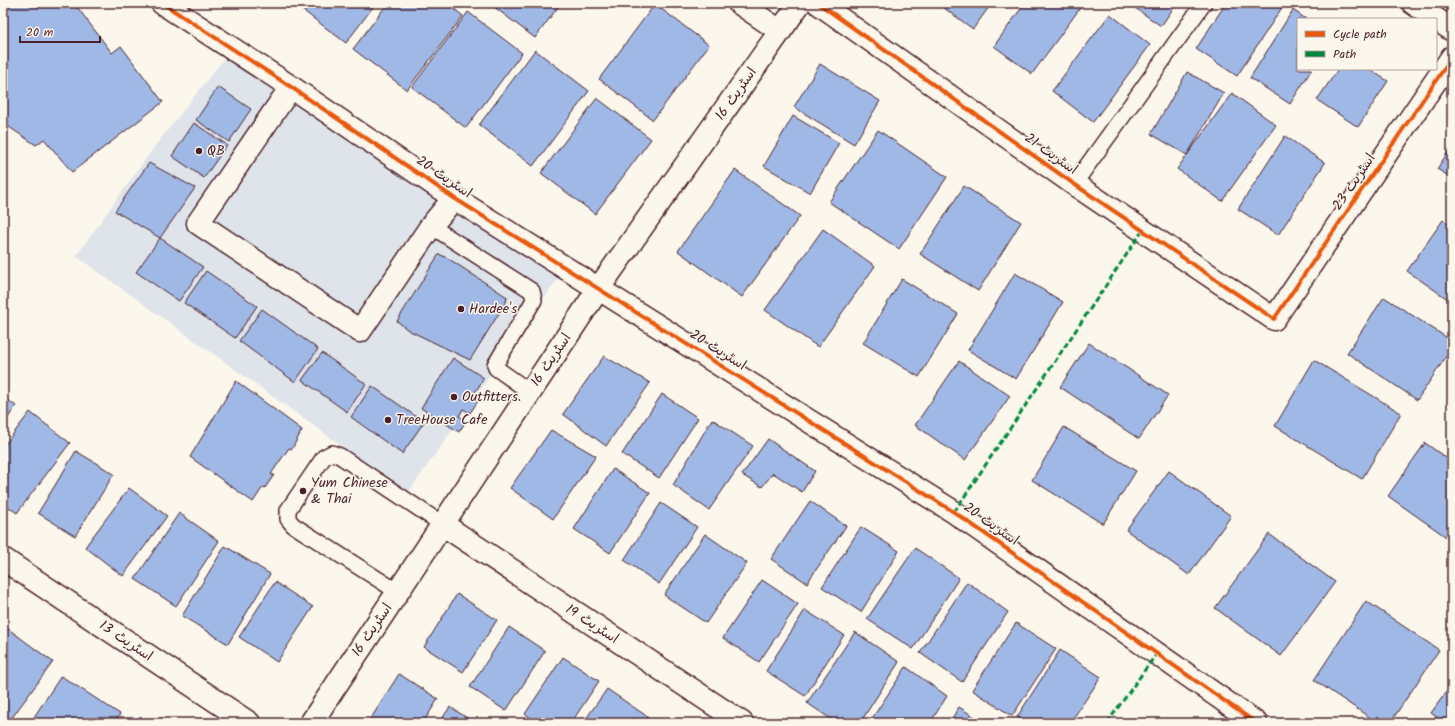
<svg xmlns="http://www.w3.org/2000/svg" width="1455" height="726" font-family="Kalam,'Playpen Sans Arabic',sans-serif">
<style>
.built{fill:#dfe4ea}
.building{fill:#9fb8e5;stroke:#4a1f2b}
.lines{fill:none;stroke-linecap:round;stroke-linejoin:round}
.service-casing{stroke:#4a1f2b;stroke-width:18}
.minor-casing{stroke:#4a1f2b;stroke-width:25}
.service{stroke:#fbf7ec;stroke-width:15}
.minor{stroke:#fbf7ec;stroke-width:22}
.quiet{stroke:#00873e;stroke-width:3;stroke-dasharray:6 3;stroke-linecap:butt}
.cycleway-casing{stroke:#fbf7ec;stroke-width:6}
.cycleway{stroke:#e8590c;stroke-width:4}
.poi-dot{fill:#4a1f2b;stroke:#fbf7ec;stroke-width:1.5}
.labels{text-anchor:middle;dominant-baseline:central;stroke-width:3;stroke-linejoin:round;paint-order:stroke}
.street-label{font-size:14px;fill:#4a1f2b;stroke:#fbf7ec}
.poi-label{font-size:14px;fill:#4a1f2b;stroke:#fbf7ec;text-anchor:start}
</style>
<rect width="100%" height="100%" fill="#fbf7ec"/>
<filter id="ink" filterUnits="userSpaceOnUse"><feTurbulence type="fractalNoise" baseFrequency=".025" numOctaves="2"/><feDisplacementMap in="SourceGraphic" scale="8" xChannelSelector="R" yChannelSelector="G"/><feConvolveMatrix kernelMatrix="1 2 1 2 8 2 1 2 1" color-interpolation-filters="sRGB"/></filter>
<g filter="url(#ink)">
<path class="built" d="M234,46L567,266L408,493L76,256L155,146Z"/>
<path class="building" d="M3,3H74L112,53L121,46L163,102L72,172L44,139L36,145L3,123Z
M293,3H376L346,43Z
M388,3H447L463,16L407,90L353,49Z
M489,3H561L535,38Z
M937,3H992L973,29Z
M1025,3L1083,4L1032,74L994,46Z
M1128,3H1177L1161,26Z
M1226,3H1285L1237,76L1196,49Z
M655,4L709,45L653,120L599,79Z
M1293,10L1306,19H1298V69H1312L1290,104L1250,78Z
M468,12L522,53L466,128L412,87Z
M1110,14L1150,45L1093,122L1052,91Z
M535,50L589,91L533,166L479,125Z
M820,64L880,101L854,144L794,107Z
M1338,69H1369L1388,81L1358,127L1317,100Z
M1187,72L1224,93L1187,155L1151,134Z
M218,87L251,109L229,142L196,120Z
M1232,93L1276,125L1222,201L1177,169Z
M597,98L651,139L595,214L541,173Z
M793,116L839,143L810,193L764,166Z
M194,123L227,145L204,178L172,156Z
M878,130L947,177L899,249L829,202Z
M1285,136L1325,163L1278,235L1238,209Z
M1452,146V178L1437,169Z
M149,163L195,188L160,238L115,211Z
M735,170L800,216L742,297L678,251Z
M964,186L1021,222L978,291L920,254Z
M1443,220L1452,226V302L1407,271Z
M823,229L875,266L818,347L765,310Z
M160,238L203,267L179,301L136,272Z
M439,254L449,259L507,297L506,302L470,360L408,330L397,321Z
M206,271L257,306L235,338L184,303Z
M1015,273L1063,302L1016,379L968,350Z
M902,279L958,314L919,377L863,343Z
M1384,297L1452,341V348L1417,400L1347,353Z
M262,309L318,349L295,382L239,341Z
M1089,343L1168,395L1139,439L1060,387Z
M322,353L366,384L347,412L302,380Z
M604,356L650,383L606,446L563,414Z
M453,358L484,378L472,397L478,401L470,413L463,409L459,416L466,421L459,432L421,408Z
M1314,360L1401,413L1362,479L1275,426Z
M959,361L1010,396L965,460L915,425Z
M236,381L302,430L292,449L289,448L271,474L274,475L265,488L263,487L253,502L190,457Z
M372,386L424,422L402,454L351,417Z
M662,394L698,418L659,478L622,454Z
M3,397L16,406L3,425Z
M30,412L70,443L17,513L3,503V447Z
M712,419L753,446L709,510L673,485Z
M1064,427L1136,471L1103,524L1032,480Z
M551,430L596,456L553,519L510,488Z
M768,439L815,471L802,492L773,473L762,487L742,475Z
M1425,443L1452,462V541L1388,496Z
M76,451L114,474L75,536L38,513Z
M613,469L650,493L610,553L574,529Z
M1169,471L1231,516L1189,575L1126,530Z
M129,488L167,516L123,576L85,547Z
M810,501L846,526L807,583L771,559Z
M661,503L697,527L659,584L624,560Z
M179,513L219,541L176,606L135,579Z
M861,527L899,551L861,612L822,587Z
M705,534L747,563L706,623L664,595Z
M1269,534L1335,582L1281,656L1215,608Z
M225,546L270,574L228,644L182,616Z
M915,548L959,578L913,649L867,619Z
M762,580L798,604L759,662L723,638Z
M275,582L313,607L277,662L239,637Z
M967,582L1008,612L962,682L920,653Z
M457,594L497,620L463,672L424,647Z
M1366,601L1439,650L1390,723H1378L1314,680Z
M805,610L844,635L805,696L766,671Z
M1016,623L1056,649L1012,716L972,690Z
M3,625L53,662L8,723H3Z
M509,627L545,651L506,711L470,687Z
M855,632L899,662L860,723H837L807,703Z
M1060,650L1101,677L1070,723H1026L1017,717Z
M563,657L599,681L571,723H538L525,714Z
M906,667L947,696L930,723H869Z
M399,674L438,699L423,723H368Z
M61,676L120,714L114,723H30Z
M1452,684V723H1445L1431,713Z
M607,689L648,717L644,723H583Z
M450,707L475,723H439Z
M959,707L984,723H949Z
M161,718L168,723H157Z"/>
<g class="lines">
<defs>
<path id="service" d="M1074,184L1204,3
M431,226L532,291L534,300L495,365L496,368L530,392
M398,592L293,525L288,519V510L324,457L332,453L340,456L442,524"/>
<path id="minor" d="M162,3L291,87L454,198L954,512L1256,723
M739,3L780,31
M818,3L1074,184L1274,319L1452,57
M1413,3L1452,30
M291,87L198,223L360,331L431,226L454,198
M442,524L742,723
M3,559L249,723
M311,723L599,288L800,3"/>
</defs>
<use href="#service" class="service-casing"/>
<use href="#minor" class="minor-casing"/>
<use href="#service" class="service"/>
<use href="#minor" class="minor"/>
<path class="quiet" d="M954,512L1143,230
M1107,723L1157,653"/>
<defs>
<path id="cycleway" d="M162,3L291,87L454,198L954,512L1256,723
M818,3L1074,184L1274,319L1452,57"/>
</defs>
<use href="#cycleway" class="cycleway-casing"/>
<use href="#cycleway" class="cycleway"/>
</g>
</g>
<g class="poi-dot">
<circle cx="199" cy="151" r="4"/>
<circle cx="461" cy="309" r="4"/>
<circle cx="454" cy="397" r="4"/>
<circle cx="388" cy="420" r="4"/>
<circle cx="303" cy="491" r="4"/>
</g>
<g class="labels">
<g class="street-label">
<text transform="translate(736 94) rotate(-55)">اسٹریٹ 16</text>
<text transform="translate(1051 154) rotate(35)">اسٹریٹ 21</text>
<text transform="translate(444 177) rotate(34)">اسٹریٹ 20</text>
<text transform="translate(1354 182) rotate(-56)">اسٹریٹ 23</text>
<text transform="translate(718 350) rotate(32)">اسٹریٹ 20</text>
<text transform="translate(551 360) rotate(-56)">اسٹریٹ 16</text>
<text transform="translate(991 524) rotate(35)">اسٹریٹ 20</text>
<text transform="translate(592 624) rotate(33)">اسٹریٹ 19</text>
<text transform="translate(372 630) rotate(-56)">اسٹریٹ 16</text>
<text transform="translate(126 641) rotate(34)">اسٹریٹ 13</text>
</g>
<g class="poi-label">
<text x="207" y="151">QB</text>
<text x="469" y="309">Hardee's</text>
<text x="462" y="397">Outfitters.</text>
<text x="396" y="420">TreeHouse Cafe</text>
<text x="311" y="483">Yum Chinese<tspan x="311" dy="16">&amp; Thai</tspan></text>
</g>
</g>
<rect width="1455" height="726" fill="none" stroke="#fbf7ec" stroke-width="16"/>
<rect x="8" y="8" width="1439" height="710" fill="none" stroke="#4a1f2b" stroke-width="1.5" filter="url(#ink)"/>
<rect x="1297" y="18" width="140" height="52" fill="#fbf7ec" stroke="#b4a19f"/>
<rect x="1305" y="31" width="20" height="6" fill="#e8590c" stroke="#b4a19f"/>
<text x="1333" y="38" font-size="12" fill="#4a1f2b">Cycle path</text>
<rect x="1305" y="51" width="20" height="6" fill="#00873e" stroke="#b4a19f"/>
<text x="1333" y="58" font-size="12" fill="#4a1f2b">Path</text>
<path d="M20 36v6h80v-6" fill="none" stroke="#4a1f2b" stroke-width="2"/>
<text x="26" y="36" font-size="12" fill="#4a1f2b" stroke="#fbf7ec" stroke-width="3" paint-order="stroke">20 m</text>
</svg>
